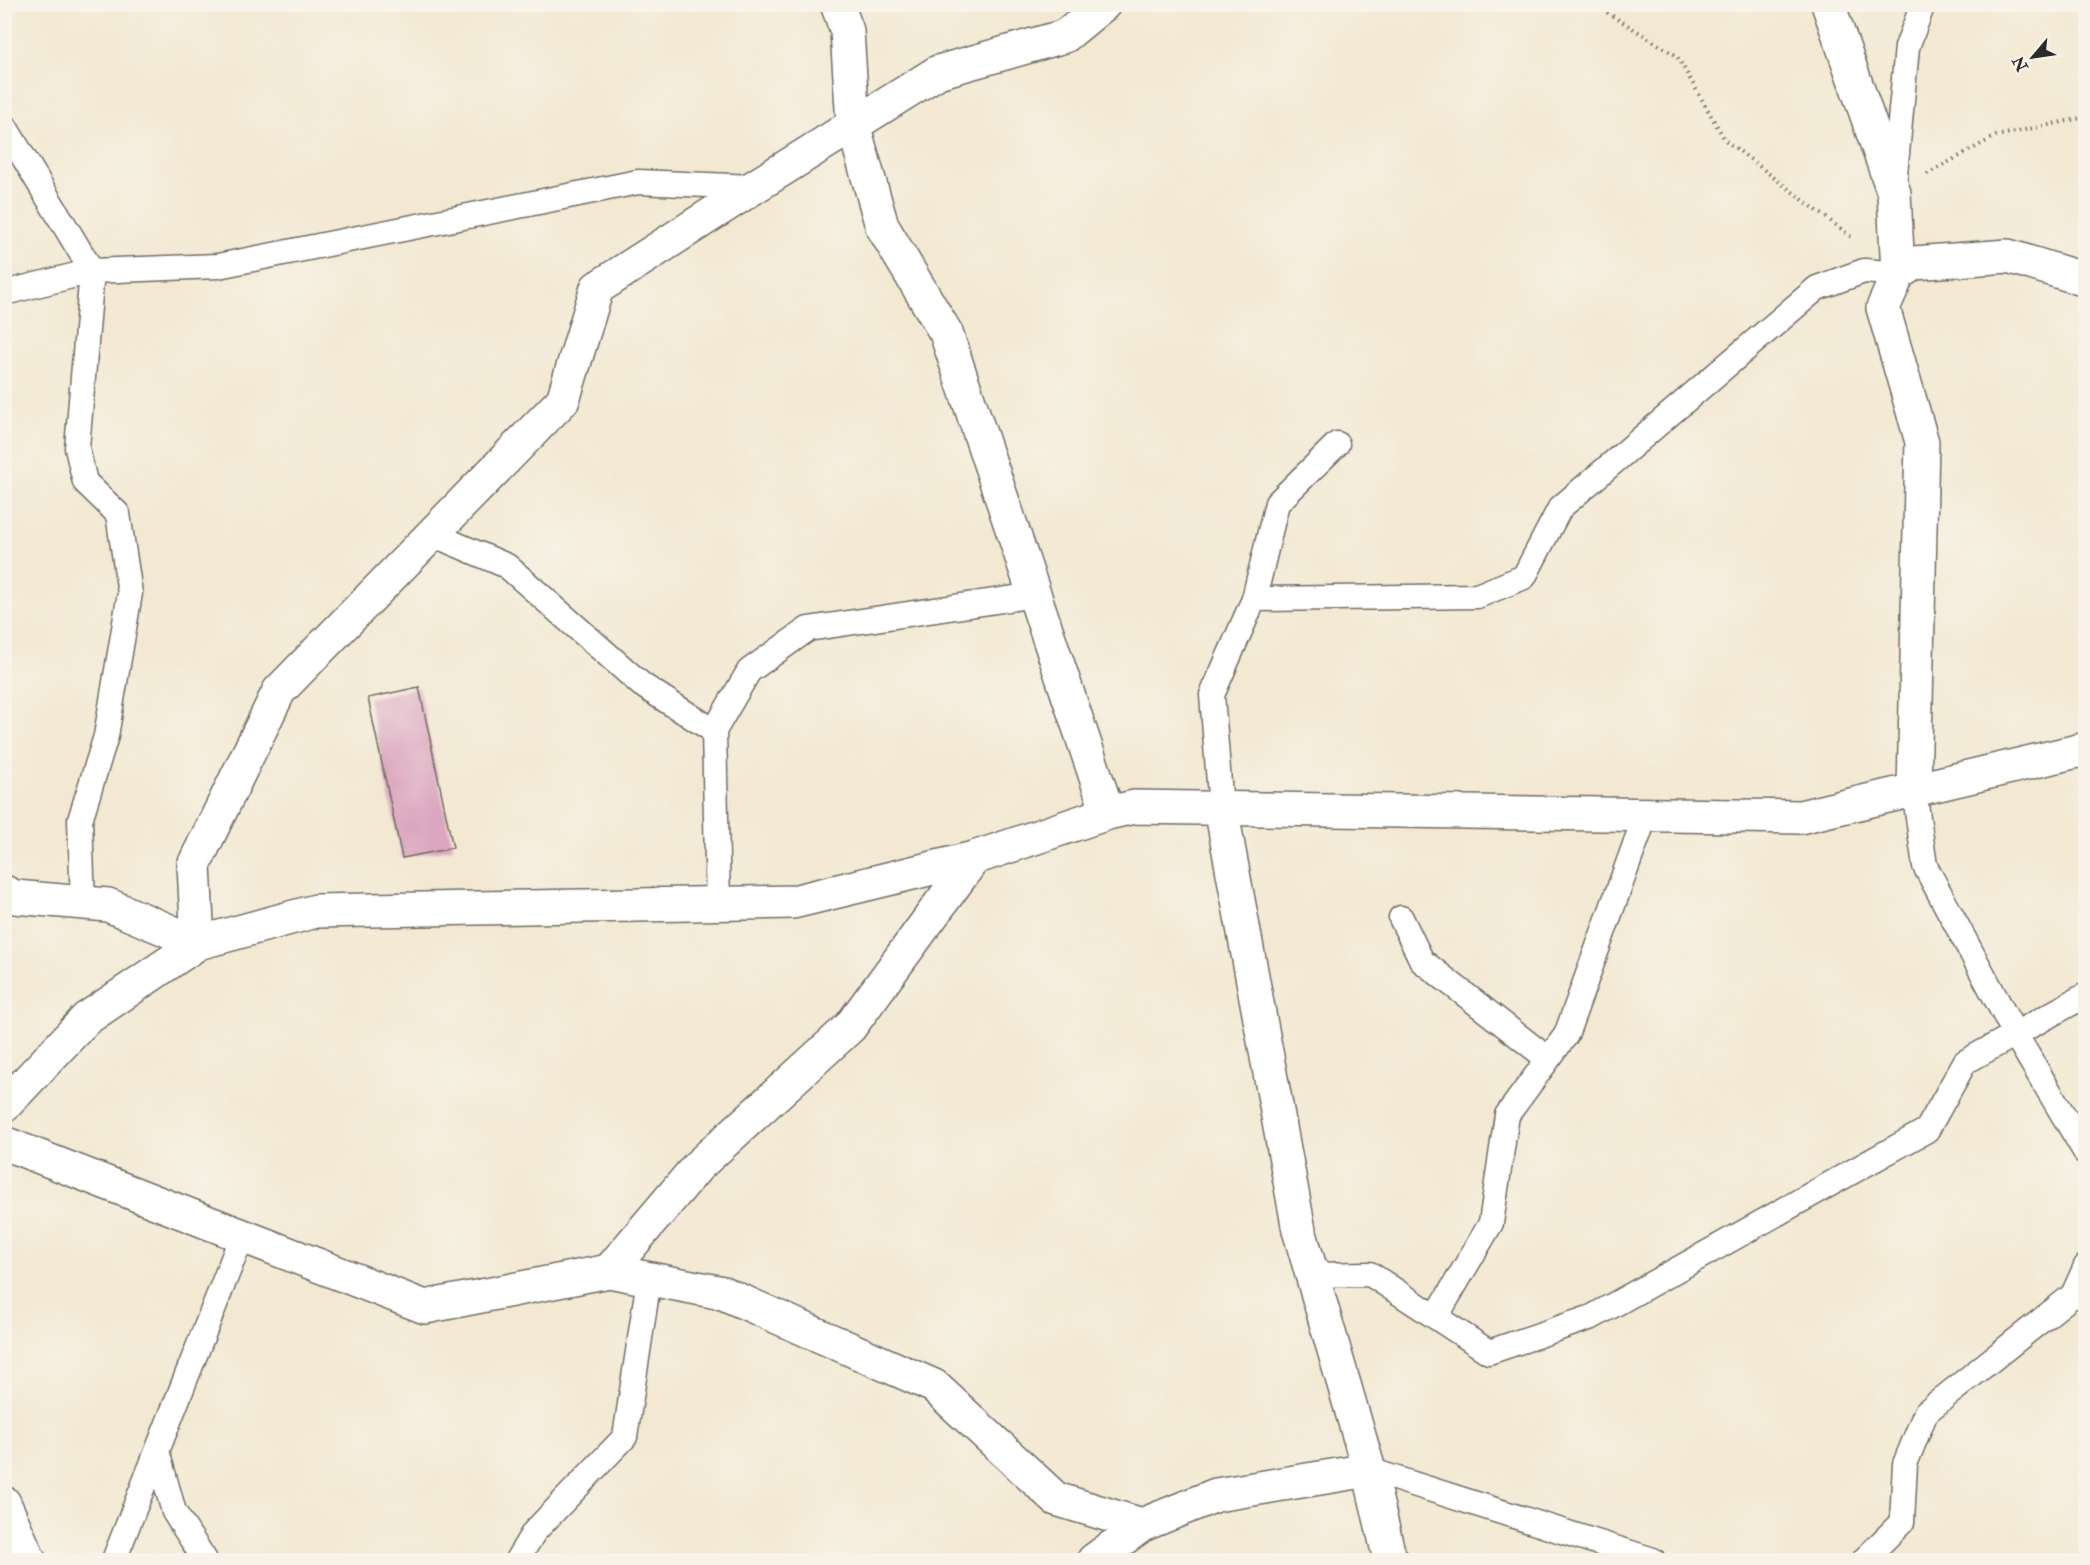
<svg xmlns="http://www.w3.org/2000/svg" width="2090" height="1565" font-family="'IM FELL Double Pica',serif">
<style>
.building{fill:#dba7c0}
.lines{fill:none;stroke-linecap:round;stroke-linejoin:round}
.service-casing{stroke:#716d65;stroke-width:27}
.minor-casing{stroke:#716d65;stroke-width:36}
.path{stroke:#716d65;stroke-width:4;stroke-dasharray:1.5 4.5;stroke-linecap:butt}
.service{stroke:#fff;stroke-width:24}
.minor{stroke:#fff;stroke-width:33}
</style>
<rect width="100%" height="100%" fill="#f7f3e8"/>
<filter id="ink" filterUnits="userSpaceOnUse"><feTurbulence type="fractalNoise" baseFrequency=".0167" numOctaves="2"/><feDisplacementMap in="SourceGraphic" scale="12" xChannelSelector="R" yChannelSelector="G"/><feConvolveMatrix kernelMatrix="1 2 1 2 8 2 1 2 1" color-interpolation-filters="sRGB"/></filter>
<filter id="wash" filterUnits="userSpaceOnUse"><feTurbulence type="fractalNoise" baseFrequency=".008" numOctaves="4" result="noise"/><feDisplacementMap in="SourceGraphic" scale="24" xChannelSelector="R" yChannelSelector="G"/><feGaussianBlur stdDeviation="1.35" result="paint"/><feColorMatrix in="noise" values="0 0 0 0 0 0 0 0 0 0 0 0 0 0 0 0 0 1.4 0 .05"/><feComposite in="paint" operator="in"/></filter>
<g filter="url(#wash)">
<rect width="100%" height="100%" fill="#f3e8d2"/>
<g id="blocks">
<path class="building" d="M419,687L453,848L402,858L368,698Z"/>
</g>
</g>
<g filter="url(#ink)">
<use href="#blocks" fill-opacity="0" stroke="#716d65" stroke-width="1.5"/>
<g class="lines">
<defs>
<path id="service" d="M4,125L92,271L77,448L85,482L118,514L130,593L106,736L80,820L83,903
M1894,185L1907,47L1923,4
M4,293L92,271L218,266L638,182L754,187
M432,534L507,566L642,685L714,731
M1254,599L1477,596L1524,577L1560,508L1817,288L1864,271L1898,274
M1914,790L1925,866L2015,1034L2086,1153
M1221,808L1212,695L1254,599L1277,503L1337,444
M718,903L714,731L749,671L808,629L1035,595
M1401,918L1422,961L1548,1059
M1312,1275L1370,1274L1489,1352L1592,1317L1927,1130L1965,1062L2086,995
M1436,1317L1491,1223L1507,1115L1566,1035L1646,814
M157,1451L174,1512L205,1560
M1369,1470L1653,1560
M114,1560L242,1236
M517,1560L534,1532L625,1437L649,1279
M1864,1560L1902,1522L1905,1464L1926,1412L2073,1295L2086,1266"/>
<path id="minor" d="M837,4L847,31L853,124L882,226L946,333L1108,813
M1828,4L1894,193L1898,274
M1914,790L1922,442L1883,308L1898,274L1914,263L2008,256L2086,280
M1221,808L1299,1230L1369,1470L1390,1560
M4,892L15,897L108,905L198,943L194,865L279,691L563,400L597,288L754,187L938,72L1065,36L1104,4
M4,1106L86,1019L198,943L316,911L793,902L974,858L1108,813L1134,807L1800,817L2086,749
M4,1143L425,1307L609,1271L723,1293L934,1386L1056,1499L1142,1525
M609,1271L698,1166L850,1027L974,858
M4,1503L29,1560
M1094,1560L1142,1525L1216,1495L1369,1470"/>
</defs>
<use href="#service" class="service-casing"/>
<use href="#minor" class="minor-casing"/>
<path class="path" d="M1585,4L1600,8L1677,56L1725,140L1854,239
M1927,174L1996,136L2086,117"/>
<use href="#service" class="service"/>
<use href="#minor" class="minor"/>
</g>
</g>
<rect width="2090" height="1565" fill="none" stroke="#f7f3e8" stroke-width="24"/>
<g transform="translate(2033 57) rotate(241)" stroke="#f7f3e8" stroke-width="4.5" paint-order="stroke">
<path d="M0-4.5L10 22L0 15L-10 22Z" fill="#2b2b2b"/>
<text y="-9" font-size="16" font-weight="bold" text-anchor="middle" fill="#2b2b2b">N</text>
</g>
</svg>
